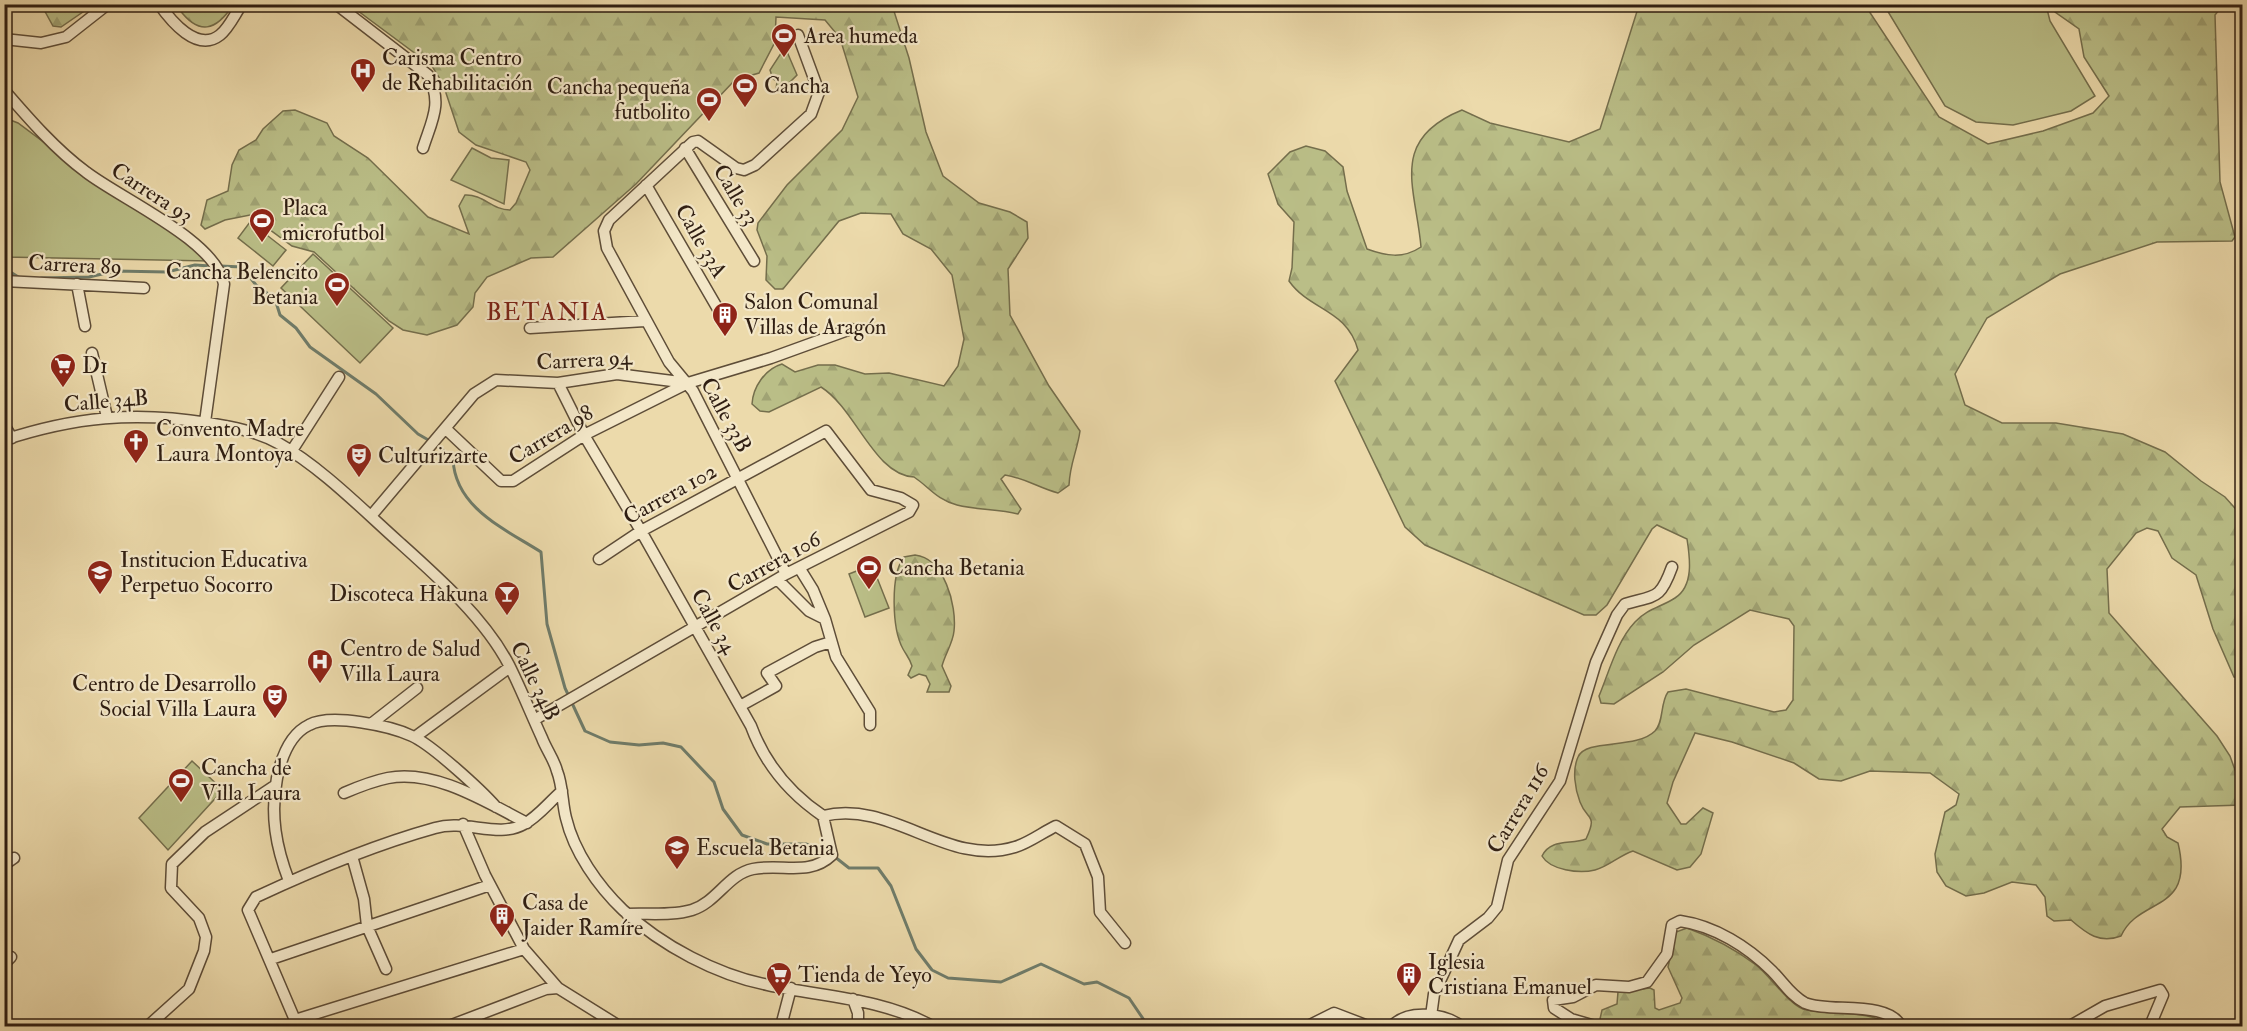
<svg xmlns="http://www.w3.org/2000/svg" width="2247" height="1031" font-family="'IM FELL Double Pica',serif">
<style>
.green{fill:#babe87;stroke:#746e4c;stroke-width:1.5}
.forest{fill:url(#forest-firs);stroke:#746e4c;stroke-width:1.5}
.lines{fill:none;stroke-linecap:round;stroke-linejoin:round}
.stream{stroke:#6f7c6a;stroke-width:3}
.street-casing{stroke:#5e4d38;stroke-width:13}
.street{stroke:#f3e7c8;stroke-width:10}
.labels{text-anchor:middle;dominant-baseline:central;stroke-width:4.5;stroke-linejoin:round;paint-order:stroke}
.poi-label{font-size:22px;fill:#2f1e12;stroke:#f3e7c8;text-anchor:start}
.street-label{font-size:22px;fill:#2f1e12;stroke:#f3e7c8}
.neighbourhood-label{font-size:24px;letter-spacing:1.5px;fill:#7a1f14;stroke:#f3e7c8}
</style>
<defs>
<pattern id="forest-firs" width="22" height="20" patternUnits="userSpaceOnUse" patternTransform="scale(1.5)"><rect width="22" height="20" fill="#babe87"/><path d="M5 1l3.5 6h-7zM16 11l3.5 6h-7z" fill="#a0a374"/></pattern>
</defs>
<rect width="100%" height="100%" fill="#ecdaab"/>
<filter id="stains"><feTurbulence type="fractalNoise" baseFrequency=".00333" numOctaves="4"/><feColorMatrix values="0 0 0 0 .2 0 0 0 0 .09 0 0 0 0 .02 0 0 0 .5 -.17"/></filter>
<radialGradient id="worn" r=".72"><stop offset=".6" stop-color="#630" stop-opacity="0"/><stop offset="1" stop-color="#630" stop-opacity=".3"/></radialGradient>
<path class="green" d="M1884,5H2046L2050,21L2095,96L2071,111L2013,125L1976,122L1945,106Z
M785,47L797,75L780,92L776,90L777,81L773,79L770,70Z
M5,118L18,123L112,193L161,219L209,261L5,257Z
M472,148L491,158L509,160L504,204L451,180Z
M250,222L286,250L273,266L238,238Z
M313,254L393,328L360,363L281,288Z
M872,565L889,608L865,617L849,574Z
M192,761L223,790L168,850L139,818Z"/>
<path class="forest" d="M38,5H93L61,27L53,26L43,8Z
M180,5V4L233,5C216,31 199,36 179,9Z
M350,5H892L909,58L926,132L943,176L979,203L1010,212L1027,222L1028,238L1008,269L1010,315L1049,386L1080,431C1077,452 1070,463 1069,485L1058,493C1039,488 1025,478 1005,475L1001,479L1021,509L1018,514C998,509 977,510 957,505C937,500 929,487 914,477C874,475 856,409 821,387L769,412L760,411L752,404C753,387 765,369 782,364L795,372L818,365H835L865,374L889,373L944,386L958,366L964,339L952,275L931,249L903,234L891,214L861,213L839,221L783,289H775L766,280L767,256L757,230L758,223L787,185L842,130L858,97L840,38L825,20L776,17L775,42L759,73L735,80L636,184L553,257L531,258L487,277L475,293L473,307L457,325L427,335L403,330L389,321L314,252L292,246L250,215L225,220L205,229L201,225L207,200L228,191L232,165L239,150L256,140L263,129L283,111L295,110L327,123L334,136L368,158L428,217L469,234L459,206L465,195C483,194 492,210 510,210L516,203L530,170L526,162L476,145L459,132L443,84L432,66Z
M1639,5H1865L1939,117L1988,144L2043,131L2093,113L2109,96L2084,57L2079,29L2055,12L2054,5H2223L2215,15L2220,182L2235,237L2232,241L2157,242L2060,274L1987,318L1955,374L1965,405L2002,423H2056L2123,434L2165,452L2201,481L2225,497L2242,516V678L2234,677L2213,629L2196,575L2172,558L2158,531L2147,528L2136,533L2107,569L2109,613L2217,736L2230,756L2235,770L2242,775V805L2180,807L2162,829L2167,837L2178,843C2195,914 2139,896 2121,936C2100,944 2087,934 2071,920L2054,921L2047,916L2045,897L2036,885L2012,882L1984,893L1966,896L1946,886L1937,872L1935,854L1945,812L1956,805L1959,794L1930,773L1870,771L1841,781L1819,779L1794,763L1732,742L1695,733L1673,782L1667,803L1681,824H1686L1703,808L1713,813L1701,854L1690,867L1677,870L1633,851C1620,855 1608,867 1595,870C1579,874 1550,870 1542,856C1551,838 1571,845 1586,839C1598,813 1587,821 1580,802C1575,789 1572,770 1578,757C1586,738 1636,750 1655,731C1664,722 1660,703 1668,692L1686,689L1774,712L1786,710L1793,700L1794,626L1789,619L1750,610L1694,645L1663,672L1614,704L1601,703L1599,696C1609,672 1617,641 1635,622C1647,609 1661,607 1675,598C1694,586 1690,558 1687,539L1657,525L1652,529L1607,605L1596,615H1584L1425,545L1405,527L1335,381L1358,350C1347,309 1310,311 1289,281L1292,268L1294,222L1278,204L1268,174L1290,152L1306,146L1325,151L1343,167L1347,191L1367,249C1386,256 1403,259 1421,247C1416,188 1388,140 1462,110L1490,123L1569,142L1600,129Z
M915,555C944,558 957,605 954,631C953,643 945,654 942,666L951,686L949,692H927L930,684L926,676L919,674L911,678L908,675L912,666C910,659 907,656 903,649C892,629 890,575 904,557Z
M1687,928C1712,937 1735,949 1756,965C1768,974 1790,1005 1803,1009C1833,1017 1865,1008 1893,1026H1604L1600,1019L1602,1010L1617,1004L1618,992L1650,988L1654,990L1655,1008L1659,1010L1680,1003L1682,998L1668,967L1676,932Z"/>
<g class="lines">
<path class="stream" d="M220,266L242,267L256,285L275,299L280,315L296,328L310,347L376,394L418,434L437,445L453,459C455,508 505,529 541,552L547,624L565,688L585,731L610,742L639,745L663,743L681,747L714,782L723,809L742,835L767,844H806L829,854
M4,268L20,278
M41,278L89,277L115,271L167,272L195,265L210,266
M835,857L849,868H878L891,886L916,949L932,970L948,978L1001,982L1041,964L1084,984L1097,982L1129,998L1148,1026"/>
<defs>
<path id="street" d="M159,4C171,21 197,53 220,35C229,28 235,14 242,4
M336,4L428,75C443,103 432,120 423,148
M4,39L41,43L66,37L108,4
M4,90C29,119 56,150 86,172C121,199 215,240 224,284L205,422
M685,148L754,261
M646,185L722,316
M4,281L144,288
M77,284L85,326
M530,328L645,321
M92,353L107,417
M558,383L584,435L641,531L751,726C765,764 789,793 823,816
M4,425L12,438
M446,429L501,481H513L584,435L688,383
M4,440C74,417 135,411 208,423C232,427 256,431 278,443C321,467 363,510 400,543C439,578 485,619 509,665C521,689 531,714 542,738C546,749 554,759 557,771C563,786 562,803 566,818C574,852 598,886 623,910C662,946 717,975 768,985C824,997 881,998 932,1026
M291,452L339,377
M371,516L474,394L496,380L558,383L617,374L688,383L771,358L851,329
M800,569L813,590L825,619
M786,574L693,391L669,362L607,248L604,231L609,220L693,142L698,141L736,168L744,170L755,165L811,114L819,92L798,35
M778,580L809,611L825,619L836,657L870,712V725
M740,706L776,686L767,673L815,647L831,642
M534,720L786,574L909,512L913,505L901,498L871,490L826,431L641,531L599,559
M371,724L417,688
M415,737L510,667
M344,793C358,787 373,781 388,778C435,769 486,802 527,823
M463,824L485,875L524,949L558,988L619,1026
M352,856L364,899L367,926L386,969
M4,865L14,858
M289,881C276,847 270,815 277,778C281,759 290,734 309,725C331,713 391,726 412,736C432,745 481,790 496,807
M627,914C648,913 673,916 692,910C717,902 728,874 753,869C782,863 809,877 832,855L823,816C892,799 947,868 1015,847C1029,843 1043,832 1056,826L1085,844L1098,877L1100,912L1125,943
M271,959L490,885
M4,964L11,957
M853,999L858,1013V1026
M1431,1016L1434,994L1459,940L1488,918L1497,907L1508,860L1560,781L1596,662L1617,615L1625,604C1656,595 1660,600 1672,567
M295,1020L248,910L256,897C314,870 374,845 435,828C466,819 498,839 524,824C538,817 550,801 562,791
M295,1020L524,949
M148,1026L189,989L204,951L206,937L199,918L171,888L172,864L205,832L276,785
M449,1026L546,989L558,988
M781,1026L791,988
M1308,1026L1334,1013L1368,1026
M1392,1026C1408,1009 1443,1013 1461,1026
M1595,1026L1571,1019L1554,1008L1553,1000L1573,997L1596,985L1629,987L1647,982L1667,954L1672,925L1680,921C1715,926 1748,947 1772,971C1783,982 1791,996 1805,1003C1829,1013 1887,1000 1901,1026
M2070,1026L2105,1006L2160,990L2163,995L2150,1026"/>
</defs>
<use href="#street" class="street-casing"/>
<use href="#street" class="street"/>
</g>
<defs>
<symbol id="stadium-pin" viewBox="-11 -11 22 30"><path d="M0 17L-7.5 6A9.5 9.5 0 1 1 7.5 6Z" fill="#8f2418" stroke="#f3e7c8"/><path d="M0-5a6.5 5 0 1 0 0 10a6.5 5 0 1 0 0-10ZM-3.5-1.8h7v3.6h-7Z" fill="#fff"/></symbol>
<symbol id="hospital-pin" viewBox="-11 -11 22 30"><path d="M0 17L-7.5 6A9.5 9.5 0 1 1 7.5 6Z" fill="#8f2418" stroke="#f3e7c8"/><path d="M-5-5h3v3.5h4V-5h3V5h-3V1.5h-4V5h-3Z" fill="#fff"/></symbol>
<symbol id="building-pin" viewBox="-11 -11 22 30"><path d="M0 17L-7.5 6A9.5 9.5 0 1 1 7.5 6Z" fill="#8f2418" stroke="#f3e7c8"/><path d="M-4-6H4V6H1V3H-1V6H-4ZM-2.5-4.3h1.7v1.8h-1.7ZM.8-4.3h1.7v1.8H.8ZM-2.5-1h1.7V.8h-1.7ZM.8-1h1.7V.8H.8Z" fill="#fff"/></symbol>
<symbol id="supermarket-pin" viewBox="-11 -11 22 30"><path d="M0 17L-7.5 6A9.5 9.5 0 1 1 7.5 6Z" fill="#8f2418" stroke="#f3e7c8"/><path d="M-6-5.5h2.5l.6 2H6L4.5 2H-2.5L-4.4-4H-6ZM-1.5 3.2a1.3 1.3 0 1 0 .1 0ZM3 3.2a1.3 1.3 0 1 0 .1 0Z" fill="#fff"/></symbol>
<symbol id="church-pin" viewBox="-11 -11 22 30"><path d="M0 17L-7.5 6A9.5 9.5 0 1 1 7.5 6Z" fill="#8f2418" stroke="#f3e7c8"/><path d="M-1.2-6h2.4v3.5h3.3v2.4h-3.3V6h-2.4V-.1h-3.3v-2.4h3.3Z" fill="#fff"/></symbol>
<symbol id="theatre-pin" viewBox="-11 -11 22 30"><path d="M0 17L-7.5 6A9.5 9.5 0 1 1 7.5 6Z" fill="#8f2418" stroke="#f3e7c8"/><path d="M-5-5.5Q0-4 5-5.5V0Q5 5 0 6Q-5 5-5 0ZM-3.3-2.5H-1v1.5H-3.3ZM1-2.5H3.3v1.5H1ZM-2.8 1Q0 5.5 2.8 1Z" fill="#fff"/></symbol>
<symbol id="school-pin" viewBox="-11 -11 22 30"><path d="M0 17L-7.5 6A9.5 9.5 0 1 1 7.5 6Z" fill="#8f2418" stroke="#f3e7c8"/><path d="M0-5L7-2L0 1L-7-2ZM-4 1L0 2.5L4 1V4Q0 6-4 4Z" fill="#fff"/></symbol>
<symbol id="bar-pin" viewBox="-11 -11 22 30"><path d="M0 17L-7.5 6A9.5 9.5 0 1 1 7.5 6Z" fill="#8f2418" stroke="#f3e7c8"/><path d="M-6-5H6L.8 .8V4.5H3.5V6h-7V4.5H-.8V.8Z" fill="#fff"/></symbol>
</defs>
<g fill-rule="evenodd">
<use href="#stadium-pin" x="769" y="21" width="30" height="40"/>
<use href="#hospital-pin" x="348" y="56" width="30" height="40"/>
<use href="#stadium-pin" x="730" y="71" width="30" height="40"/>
<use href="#stadium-pin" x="694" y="85" width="30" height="40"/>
<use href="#stadium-pin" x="247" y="206" width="30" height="40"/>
<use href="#stadium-pin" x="322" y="270" width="30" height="40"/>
<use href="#building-pin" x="710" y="300" width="30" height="40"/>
<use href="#supermarket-pin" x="48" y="351" width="30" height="40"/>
<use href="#church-pin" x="121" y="427" width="30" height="40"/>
<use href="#theatre-pin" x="344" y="441" width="30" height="40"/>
<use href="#stadium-pin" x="854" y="553" width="30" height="40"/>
<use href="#school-pin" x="85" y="558" width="30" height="40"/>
<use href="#bar-pin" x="492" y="579" width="30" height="40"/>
<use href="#hospital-pin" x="305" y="647" width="30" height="40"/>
<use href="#theatre-pin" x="260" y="682" width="30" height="40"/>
<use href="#stadium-pin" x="166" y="766" width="30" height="40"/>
<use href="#school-pin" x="662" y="833" width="30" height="40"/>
<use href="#building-pin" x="487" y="901" width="30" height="40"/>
<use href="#supermarket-pin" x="764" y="960" width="30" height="40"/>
<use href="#building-pin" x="1394" y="960" width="30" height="40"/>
</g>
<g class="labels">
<g class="poi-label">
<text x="804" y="36">Area humeda</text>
<text x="382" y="58">Carisma Centro<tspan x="382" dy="25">de Rehabilitación</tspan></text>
<text x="764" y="86">Cancha</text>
<text x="690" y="87" text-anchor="end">Cancha pequeña<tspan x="690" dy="25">futbolito</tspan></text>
<text x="282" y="208">Placa<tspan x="282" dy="25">microfutbol</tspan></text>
<text x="318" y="272" text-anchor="end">Cancha Belencito<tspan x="318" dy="25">Betania</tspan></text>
<text x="744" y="302">Salon Comunal<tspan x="744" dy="25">Villas de Aragón</tspan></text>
<text x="82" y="366">D1</text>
<text x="156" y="429">Convento Madre<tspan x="156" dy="25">Laura Montoya</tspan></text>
<text x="378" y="456">Culturizarte</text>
<text x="120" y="560">Institucion Educativa<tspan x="120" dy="25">Perpetuo Socorro</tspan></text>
<text x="888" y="568">Cancha Betania</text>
<text x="488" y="594" text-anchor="end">Discoteca Hakuna</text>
<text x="340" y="649">Centro de Salud<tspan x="340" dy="25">Villa Laura</tspan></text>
<text x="256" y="684" text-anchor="end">Centro de Desarrollo<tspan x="256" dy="25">Social Villa Laura</tspan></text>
<text x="201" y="768">Cancha de<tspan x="201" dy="25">Villa Laura</tspan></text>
<text x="696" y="848">Escuela Betania</text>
<text x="522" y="903">Casa de<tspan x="522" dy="25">Jaider Ramíre</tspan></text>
<text x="1428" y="962">Iglesia<tspan x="1428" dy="25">Cristiana Emanuel</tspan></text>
<text x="798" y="975">Tienda de Yeyo</text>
</g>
<g class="street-label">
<text transform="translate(152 193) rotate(33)">Carrera 93</text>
<text transform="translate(736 195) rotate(59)">Calle 33</text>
<text transform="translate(701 241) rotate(60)">Calle 33A</text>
<text transform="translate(75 265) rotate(3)">Carrera 89</text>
<text transform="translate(584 360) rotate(-3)">Carrera 94</text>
<text transform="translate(106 401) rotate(-5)">Calle 34B</text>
<text transform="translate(726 415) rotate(61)">Calle 33B</text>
<text transform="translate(551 435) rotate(-31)">Carrera 98</text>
<text transform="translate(670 494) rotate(-29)">Carrera 102</text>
<text transform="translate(774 562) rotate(-29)">Carrera 106</text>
<text transform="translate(714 621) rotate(61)">Calle 34</text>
<text transform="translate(535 681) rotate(64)">Calle 34B</text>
<text transform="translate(1518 809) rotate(-59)">Carrera 116</text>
</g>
<g class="neighbourhood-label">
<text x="547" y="312">BETANIA</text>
</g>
</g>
<rect width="2247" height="1031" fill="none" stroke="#ecdaab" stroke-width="24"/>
<rect x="6" y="6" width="2235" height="1019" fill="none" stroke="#2f1e12" stroke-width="3"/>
<rect x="12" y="12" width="2223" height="1007" fill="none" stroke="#2f1e12" stroke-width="1.5"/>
<rect width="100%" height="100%" filter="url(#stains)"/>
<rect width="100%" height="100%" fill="url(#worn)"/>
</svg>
